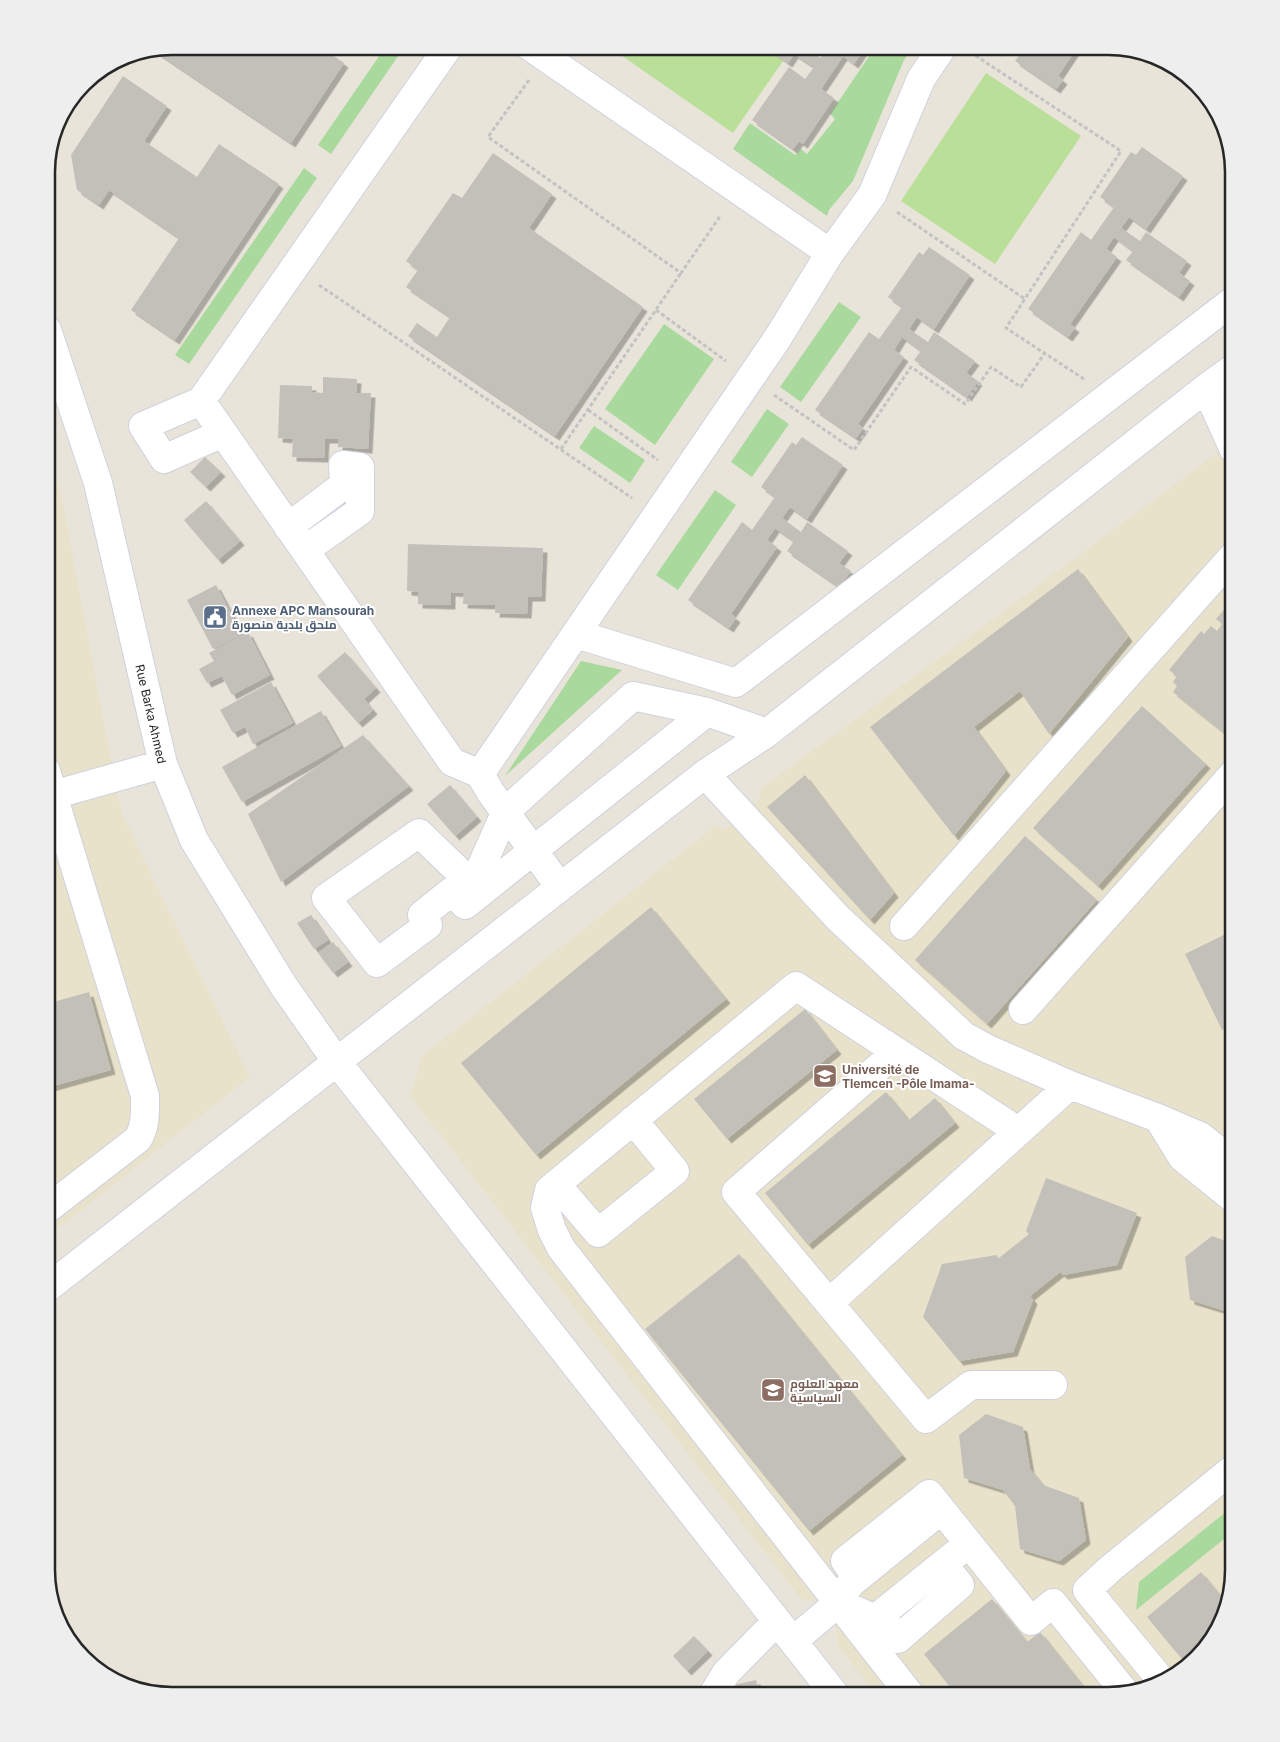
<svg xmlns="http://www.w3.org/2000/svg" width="1280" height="1742" font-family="Inter,Cairo,sans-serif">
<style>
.education{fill:#e8e2cb}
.green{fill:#aad99d}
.pitch{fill:#b9df99}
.building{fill:#c3c0ba;filter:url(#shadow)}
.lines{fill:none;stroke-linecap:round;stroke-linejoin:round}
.minor-casing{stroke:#d0d1de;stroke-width:30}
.path{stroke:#c3c3c3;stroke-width:3;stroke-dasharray:4 2.5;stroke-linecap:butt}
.minor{stroke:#fff;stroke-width:28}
.labels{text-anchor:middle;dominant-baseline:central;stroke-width:4;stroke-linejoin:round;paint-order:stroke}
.service-label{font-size:12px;font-weight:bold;fill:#4e5e75;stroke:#fff;text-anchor:start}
.street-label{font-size:12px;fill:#272727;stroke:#fff}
.education-label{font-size:12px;font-weight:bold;fill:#785e54;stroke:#fff;text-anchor:start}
.rim{fill:none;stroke:#272727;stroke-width:2.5}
</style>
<defs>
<filter id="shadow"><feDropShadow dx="4.5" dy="4.5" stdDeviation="0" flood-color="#0004"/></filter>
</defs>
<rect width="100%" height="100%" fill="#e8e4da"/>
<path class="education" d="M46,440L62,498L118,797L124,818L250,1077L46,1238Z
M1234,442V1570L1217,1633L1171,1679L1108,1696H878L837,1645V1629L814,1599L802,1600L410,1096L422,1056L714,827L727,828L759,800L761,788L993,619L1218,452Z"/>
<path class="green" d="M386,46H405L331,154L318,145Z
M876,46H914L904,60L853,181L829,210L827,216L733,149L750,123L795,155L801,149L807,154L835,119L830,114Z
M988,46H1009L1002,57Z
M304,168L317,178L189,364L175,355Z
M839,302L861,317L801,402L780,387Z
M664,324L714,359L655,445L605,409Z
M767,409L789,424L752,477L731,462Z
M594,426L645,460L630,483L579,448Z
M715,490L736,505L678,590L656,575Z
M581,661L622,670L505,776Z
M1227,1511L1234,1520V1531L1136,1610L1139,1582Z"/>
<path class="pitch" d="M618,46H762L783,61L733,133L615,51Z
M986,73L1081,136L995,264L901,201Z"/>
<path class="building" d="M172,46H319L344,63L291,143L153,50Z
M764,46H804L820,58L829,46H866L854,64L843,56L821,89L834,98L803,144L799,141L793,149L752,120L789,67L805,79L814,67L794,54L788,63Z
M1026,46H1078L1058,76L1063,80L1056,89L1015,61Z
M123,76L167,106L144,141L197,177L219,144L279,184L175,340L131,310L179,238L109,190L99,205L77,190L71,155Z
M1142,147L1183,176L1146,229L1129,217L1121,228L1140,241L1146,232L1187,261L1179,273L1190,281L1179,297L1126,260L1133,251L1114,237L1106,249L1117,257L1070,324L1075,328L1068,337L1028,309L1081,232L1091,240L1114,207L1100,197L1131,152L1136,155Z
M493,153L552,194L529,228L643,307L555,436L408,336L417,323L437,337L450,317L406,287L418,270L406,261L453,193L462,198Z
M929,247L970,275L934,329L917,317L909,329L928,342L934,332L975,361L966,373L978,381L967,397L914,360L921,351L902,337L894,350L904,357L858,424L863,428L856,438L815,410L869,332L879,339L902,307L888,297L919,252L923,255Z
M323,377L357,379L356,393H371L368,449L338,447V439H325L324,458L292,457L293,439L278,438L280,385L312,386V392L323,393Z
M802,437L843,465L807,519L790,507L782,518L801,532L807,522L848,551L839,563L851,571L839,587L787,551L794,541L775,528L767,540L777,547L731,614L736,618L729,628L688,600L742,522L752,530L775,497L761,487L792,442L796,445Z
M205,457L221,472L206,487L190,472Z
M206,501L240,541L218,560L184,520Z
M408,544L543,548L541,597H528L527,614L495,613L496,605L463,604L464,593L451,592V605L418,604V592L407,591Z
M1078,569L1128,637L1049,734L1020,691L974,727L1006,771L954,836L870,727Z
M216,585L242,634L213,649L187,600Z
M1234,598V741L1173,692L1177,686L1173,682L1177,676L1169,670L1201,631L1204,634L1211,626L1217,631L1222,624L1216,619Z
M248,632L270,675L232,695L222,676L207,683L199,669L214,661L209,653Z
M345,652L376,688L364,699L373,710L358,723L317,676Z
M271,682L293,723L253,744L245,727L233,733L220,710Z
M1142,706L1206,764L1098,886L1033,828Z
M321,711L341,746L242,802L222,767Z
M363,735L409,786L281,882L248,814Z
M805,775L894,893L870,920L767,807Z
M450,785L477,817L455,836L427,804Z
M1025,836L1097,900L987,1024L915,960Z
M651,907L726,999L536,1155L461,1063Z
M311,915L328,940L314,949L297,923Z
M1234,930V1024L1222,1030L1185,954Z
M333,942L348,962L333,973L318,953Z
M47,943L50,955L46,956V943Z
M89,992L111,1070L46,1088V1004Z
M805,1009L837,1050L727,1139L694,1099Z
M886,1092L909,1120L935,1098L955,1123L808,1245L765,1193Z
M1046,1178L1137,1213L1117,1265L1063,1275L1060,1272L1030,1296L1033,1300L1013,1352L959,1361L923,1317L942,1264L996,1255L999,1258L1029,1234L1026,1231Z
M1212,1236L1234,1244V1319L1229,1312L1190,1300L1185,1257Z
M739,1254L902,1455L809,1531L645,1329Z
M986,1414L1023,1427L1030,1469L1043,1485L1079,1498L1086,1540L1059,1561L1020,1549L1015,1506L1003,1490L964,1478L959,1435Z
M1201,1572L1223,1599L1227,1595L1217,1633L1186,1664L1147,1617Z
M992,1599L1027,1642L1040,1632L1091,1696H1037L1034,1693L1031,1696H957L924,1654Z
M694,1636L708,1651L687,1671L673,1656Z
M756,1680L760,1696H737L734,1685Z"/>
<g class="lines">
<defs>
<path id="minor" d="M449,46L201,401L452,762L480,774L777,339L830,253L872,195L921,79L943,46
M529,46L830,253
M47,330L98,483L163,764L194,840L283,985L337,1062L836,1696
M1206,388L1234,450
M201,401L143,426L164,459L223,433
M288,527L344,485L343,465L360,467V511L305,550
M576,634L736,683L1234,300
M633,696L707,712L465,905L452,891L422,915L428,925L377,963L326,898L419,833L468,880L479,872L506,811Z
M707,712L767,733
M46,771L53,795
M480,774L491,793L560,887
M705,774L837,917L964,1036L988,1049L1070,1085L1158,1118L1200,1136L1234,1163
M904,926L1234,555
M1023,1010L1234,773
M896,1052L736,1192L829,1303L1070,1085
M1158,1118L1182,1157L1234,1199
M556,1184L598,1233L675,1171L633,1120
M46,1210L138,1139C146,1126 145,1111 145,1096L53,795L163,764
M46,1289L705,774L767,733L1206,388L1234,368
M829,1303L926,1419L971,1385H1053
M857,1578L845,1561L929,1494L1031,1621L1053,1603L1124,1691
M842,1604L875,1619L968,1544
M880,1615L898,1639L960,1585L943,1564
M793,1641L838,1603L850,1584L941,1510
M1162,1681L1087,1590L1111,1568L1234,1468
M712,1696L726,1673L777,1621
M911,1696L561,1248L552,1230L545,1208L549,1190L796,986L1018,1131"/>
</defs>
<use href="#minor" class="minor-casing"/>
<path class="path" d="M970,52L1121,151L1006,328L1084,379
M529,80L488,137L681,273L721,215
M897,212L1025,299
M319,285L632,498
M656,310L726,361
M774,395L854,450L911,367L965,404L991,367L1021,387L1045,353
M588,410L658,460
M561,449L681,273"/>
<use href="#minor" class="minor"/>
</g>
<defs>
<symbol id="civic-square" viewBox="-11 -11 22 22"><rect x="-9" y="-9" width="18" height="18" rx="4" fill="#5c6f8a" stroke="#fff"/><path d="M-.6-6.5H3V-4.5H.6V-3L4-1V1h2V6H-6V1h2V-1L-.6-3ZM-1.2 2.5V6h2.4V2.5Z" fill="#fff"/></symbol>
<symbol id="university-square" viewBox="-11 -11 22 22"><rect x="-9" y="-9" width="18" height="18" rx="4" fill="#8d6e63" stroke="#fff"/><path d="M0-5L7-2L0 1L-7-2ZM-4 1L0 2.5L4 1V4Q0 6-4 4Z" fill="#fff"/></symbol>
</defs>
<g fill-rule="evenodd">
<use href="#civic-square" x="201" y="603" width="28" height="28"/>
<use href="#university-square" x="811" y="1062" width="28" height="28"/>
<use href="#university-square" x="759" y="1376" width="28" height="28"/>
</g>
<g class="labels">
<g class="service-label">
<text x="232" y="610">Annexe APC Mansourah<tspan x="232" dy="14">ملحق بلدية منصورة</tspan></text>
</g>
<g class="street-label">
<text transform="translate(151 714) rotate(77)">Rue Barka Ahmed</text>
</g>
<g class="education-label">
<text x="842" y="1069">Université de<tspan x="842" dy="14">Tlemcen -Pôle Imama-</tspan></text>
<text x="790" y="1383">معهد العلوم<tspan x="790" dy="14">السياسية</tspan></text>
</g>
</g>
<path d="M0 0H1280V1742H0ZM172 55H1108A117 117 0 0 1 1225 172V1570A117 117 0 0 1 1108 1687H172A117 117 0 0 1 55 1570V172A117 117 0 0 1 172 55Z" fill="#eee" fill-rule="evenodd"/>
<path class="rim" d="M172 55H1108A117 117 0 0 1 1225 172V1570A117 117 0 0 1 1108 1687H172A117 117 0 0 1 55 1570V172A117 117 0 0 1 172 55Z"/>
</svg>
